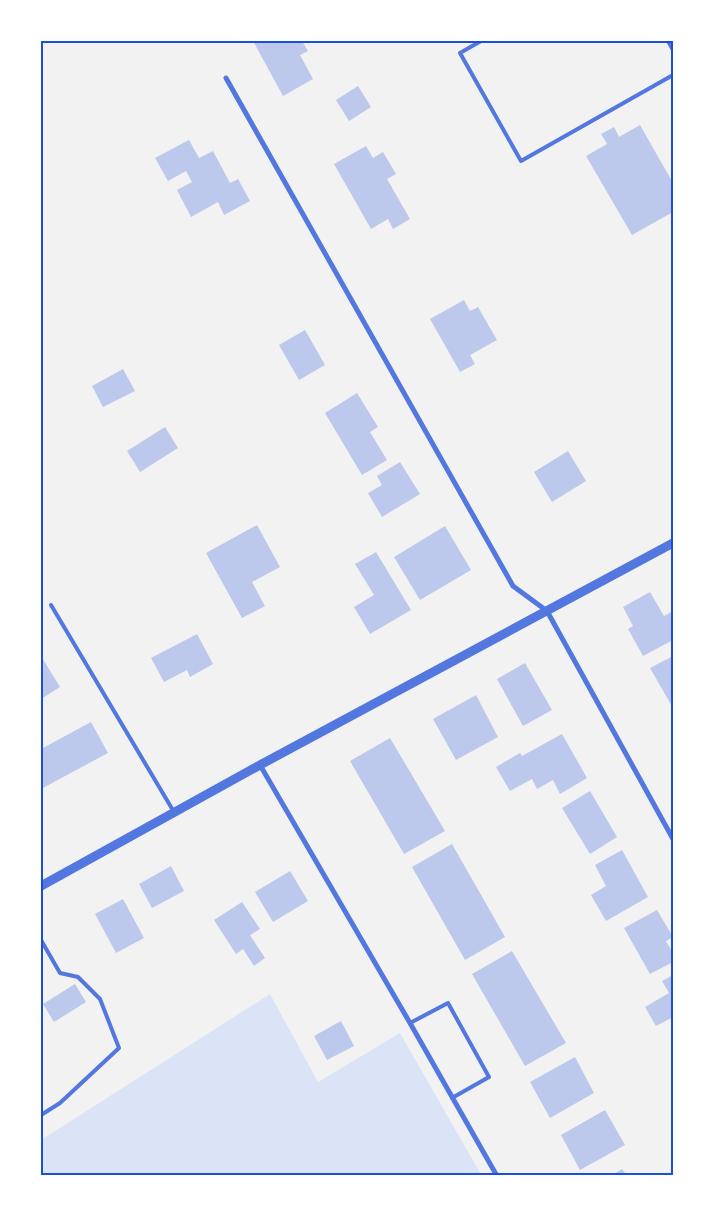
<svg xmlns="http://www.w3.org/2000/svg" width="714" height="1217" font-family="'Asap Condensed',sans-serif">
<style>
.green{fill:#dbe4f7}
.building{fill:#bdc9ec}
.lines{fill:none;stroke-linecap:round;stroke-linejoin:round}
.service{stroke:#5277de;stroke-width:4}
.minor{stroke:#5277de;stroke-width:5}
.tertiary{stroke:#5277de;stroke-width:9}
.neatline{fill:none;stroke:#1d4ed8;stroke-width:2}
</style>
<rect width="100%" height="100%" fill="#f2f2f2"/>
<path class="green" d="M270,994L318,1082L400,1033L482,1176H41V1140Z"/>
<path class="building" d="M253,41H302L308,51L300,55L313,79L283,96Z
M358,86L371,107L349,121L336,100Z
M640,125L673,183V212L632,235L586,156L607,144L601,134L614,127L619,137Z
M189,140L199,158L213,151L230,183L238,179L250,201L224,215L218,202L191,217L177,190L192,182L186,171L168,181L155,158Z
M366,146L373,158L383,152L396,174L387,179L410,219L393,229L388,219L371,229L334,164Z
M464,300L470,311L478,307L497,340L470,355L475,364L460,372L430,319Z
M305,330L325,365L299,380L279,345Z
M123,369L135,391L103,407L92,386Z
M357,393L378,427L370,432L387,460L362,475L325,413Z
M165,427L178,448L140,472L127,451Z
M568,451L586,481L552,502L534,472Z
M400,462L420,494L382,517L368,493L382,485L377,476Z
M257,525L280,567L252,582L265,606L242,618L206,553Z
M445,526L471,570L420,600L394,557Z
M376,552L411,610L370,634L354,607L374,595L355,564Z
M650,592L664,616L673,611V640L643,656L628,629L633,626L623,607Z
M197,634L213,664L190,677L187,670L164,682L151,658Z
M41,656L60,687L41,699Z
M673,656V708L650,668Z
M525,663L552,710L523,726L497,679Z
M476,695L498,737L456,760L433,719Z
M91,722L108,753L41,789V749Z
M562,734L587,778L560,794L553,780L537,789L532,779L510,791L496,767L520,753L522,756Z
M390,738L445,831L404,854L350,761Z
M590,791L617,837L590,854L562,808Z
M452,844L505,937L465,960L412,867Z
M622,850L648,897L606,921L591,895L606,886L595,865Z
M171,866L184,891L152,908L139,884Z
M290,871L308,901L273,922L255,892Z
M123,899L144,938L116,953L95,914Z
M242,902L260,929L250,935L265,958L254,966L243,949L236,954L214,920Z
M657,910L673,937L666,941L673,953V962L650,974L624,928Z
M512,951L566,1043L525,1066L472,974Z
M673,975V1017L656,1026L645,1007L669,993L662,981Z
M75,984L86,1002L54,1022L43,1004Z
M341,1021L354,1046L327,1060L314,1036Z
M575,1057L594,1093L550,1118L530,1082Z
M605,1110L625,1145L580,1170L561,1135Z
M622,1169L627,1176H611Z"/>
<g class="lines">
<path class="service" d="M481,41L460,53L521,161L673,75
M668,41L673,50
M51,605L174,812
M41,940L60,973L78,977L100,999L119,1048L60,1103L41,1115
M410,1023L448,1003L489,1077L452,1098"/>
<path class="minor" d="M226,78L513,586L547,611L673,839
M260,765L410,1023L497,1176"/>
<path class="tertiary" d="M41,886L260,765L673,543"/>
</g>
<rect width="714" height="1217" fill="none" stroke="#ffffff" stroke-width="85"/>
<rect x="42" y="42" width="630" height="1132" class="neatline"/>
</svg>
